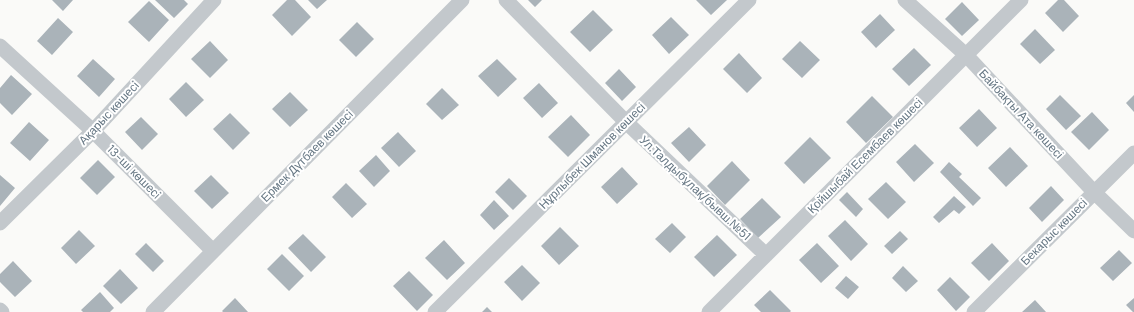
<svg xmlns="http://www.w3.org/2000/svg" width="1134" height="312" font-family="'DM Sans',sans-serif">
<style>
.building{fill:#aab3b9}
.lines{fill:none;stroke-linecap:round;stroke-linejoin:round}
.street{stroke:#c3c8cc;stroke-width:15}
.labels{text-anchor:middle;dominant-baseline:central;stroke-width:4;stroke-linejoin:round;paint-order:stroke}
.street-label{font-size:12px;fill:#657683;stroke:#fff}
</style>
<rect width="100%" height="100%" fill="#fafaf8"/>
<path class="building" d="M52,0H73L63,11Z
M155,0H184L188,4L174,18Z
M287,0H295L311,17L292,36L272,15Z
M308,0H327L317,9Z
M528,0H542L535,7Z
M696,0H727L711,15Z
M1058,0H1064L1079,16L1063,32L1045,13Z
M149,1L169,20L149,42L128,22Z
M962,2L979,20L962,36L945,19Z
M593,10L613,30L590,52L570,32Z
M880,14L895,30L876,48L861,32Z
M671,17L689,35L669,54L652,35Z
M58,18L73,32L52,55L37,41Z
M357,22L374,39L356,57L339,40Z
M1035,29L1055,50L1040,64L1020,44Z
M210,41L228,60L210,78L191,59Z
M800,41L820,60L802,78L782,59Z
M914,48L931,65L909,86L892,69Z
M739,53L762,78L747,93L723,69Z
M93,59L115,79L99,97L77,76Z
M497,59L517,79L498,97L478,76Z
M619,69L636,87L622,101L605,83Z
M11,75L32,94L12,115L0,103V88Z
M186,82L204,100L186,117L169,99Z
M539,83L558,103L542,118L523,98Z
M442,88L459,105L442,120L426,104Z
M290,92L308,110L290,127L272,109Z
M1060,95L1081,116L1066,130L1046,109Z
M1134,95V112L1126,103Z
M872,96L893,117L866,143L846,122Z
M979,109L997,128L977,147L959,128Z
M1092,112L1109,130L1089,150L1071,132Z
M230,113L250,133L233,150L213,129Z
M571,115L590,135L568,157L548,137Z
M141,117L158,134L142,150L125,132Z
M29,122L49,140L30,161L10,143Z
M689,127L706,145L689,162L671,143Z
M398,132L416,151L399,167L381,148Z
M810,137L831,158L804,184L784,163Z
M915,144L934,163L914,182L896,162Z
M1010,147L1028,166L1006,187L988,168Z
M376,155L390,171L374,187L359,171Z
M98,160L115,177L97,195L80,178Z
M732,161L750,180L725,205L707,186Z
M949,162L962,174L959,177L981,198L973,206L940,172Z
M622,167L638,184L617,204L601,187Z
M0,175L15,188L0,206Z
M211,175L229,193L212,209L194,191Z
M509,178L527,196L513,210L495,192Z
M886,182L906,202L888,219L868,199Z
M346,183L367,204L352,218L332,197Z
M1051,186L1064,200L1042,222L1029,208Z
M847,192L863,209L856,217L839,200Z
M954,196L966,207L959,214L954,210L939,223L933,217Z
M762,198L781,217L758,238L740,219Z
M494,200L509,216L494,230L480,215Z
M845,220L868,244L851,261L828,236Z
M672,223L686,237L670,253L655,239Z
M560,227L579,246L559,265L541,246Z
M79,230L95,246L76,264L61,248Z
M900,231L908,239L892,254L884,246Z
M303,234L326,257L311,272L288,248Z
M717,235L737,255L714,277L694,257Z
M444,240L465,263L447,280L425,258Z
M146,243L164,261L153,272L135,254Z
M817,243L839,266L821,283L799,260Z
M992,243L1009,261L989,281L971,263Z
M1119,250L1132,263L1113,281L1100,268Z
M282,254L304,276L289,291L267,269Z
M13,261L32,281L15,297L0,282V274Z
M522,265L540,283L522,301L504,282Z
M903,266L918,281L906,292L892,278Z
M120,269L138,288L121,304L103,286Z
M409,271L433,295L417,311L393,286Z
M846,276L859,287L848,299L835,288Z
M950,277L970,297L956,311L937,290Z
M770,290L791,311L790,312H761L754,305Z
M100,292L114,308L110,312H83L81,310Z
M235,298L248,312H223L222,311Z
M1134,298V312H1133L1126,305Z
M1035,300L1046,312H1022Z
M487,307L492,312H482Z"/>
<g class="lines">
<path class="street" d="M506,0L626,122L766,255
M905,0L966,55L1094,192L1134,231
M0,46L93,131L213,251
M0,223L93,131L214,0
M0,310L2,312
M153,312L462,0
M435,312L749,0
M709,312L1021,0
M974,312L1134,153"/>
</g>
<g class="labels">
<g class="street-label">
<text transform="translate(109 113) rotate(-47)">Ақарыс көшесi</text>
<text transform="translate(1021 114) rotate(47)">Байбақты Ата көшесі</text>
<text transform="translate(307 156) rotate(-45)">Ермек Дүтбаев көшесi</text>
<text transform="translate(592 156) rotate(-45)">Нұрлыбек Шманов көшесі</text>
<text transform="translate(865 156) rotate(-45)">Қойшыбай Есембаев көшесі</text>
<text transform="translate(134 172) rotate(45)">13-ші көшесi</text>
<text transform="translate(695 188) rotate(43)">Ул.Талдыбұлақ/бывш.№51</text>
<text transform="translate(1054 232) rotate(-45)">Бекарыс көшесі</text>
</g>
</g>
</svg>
